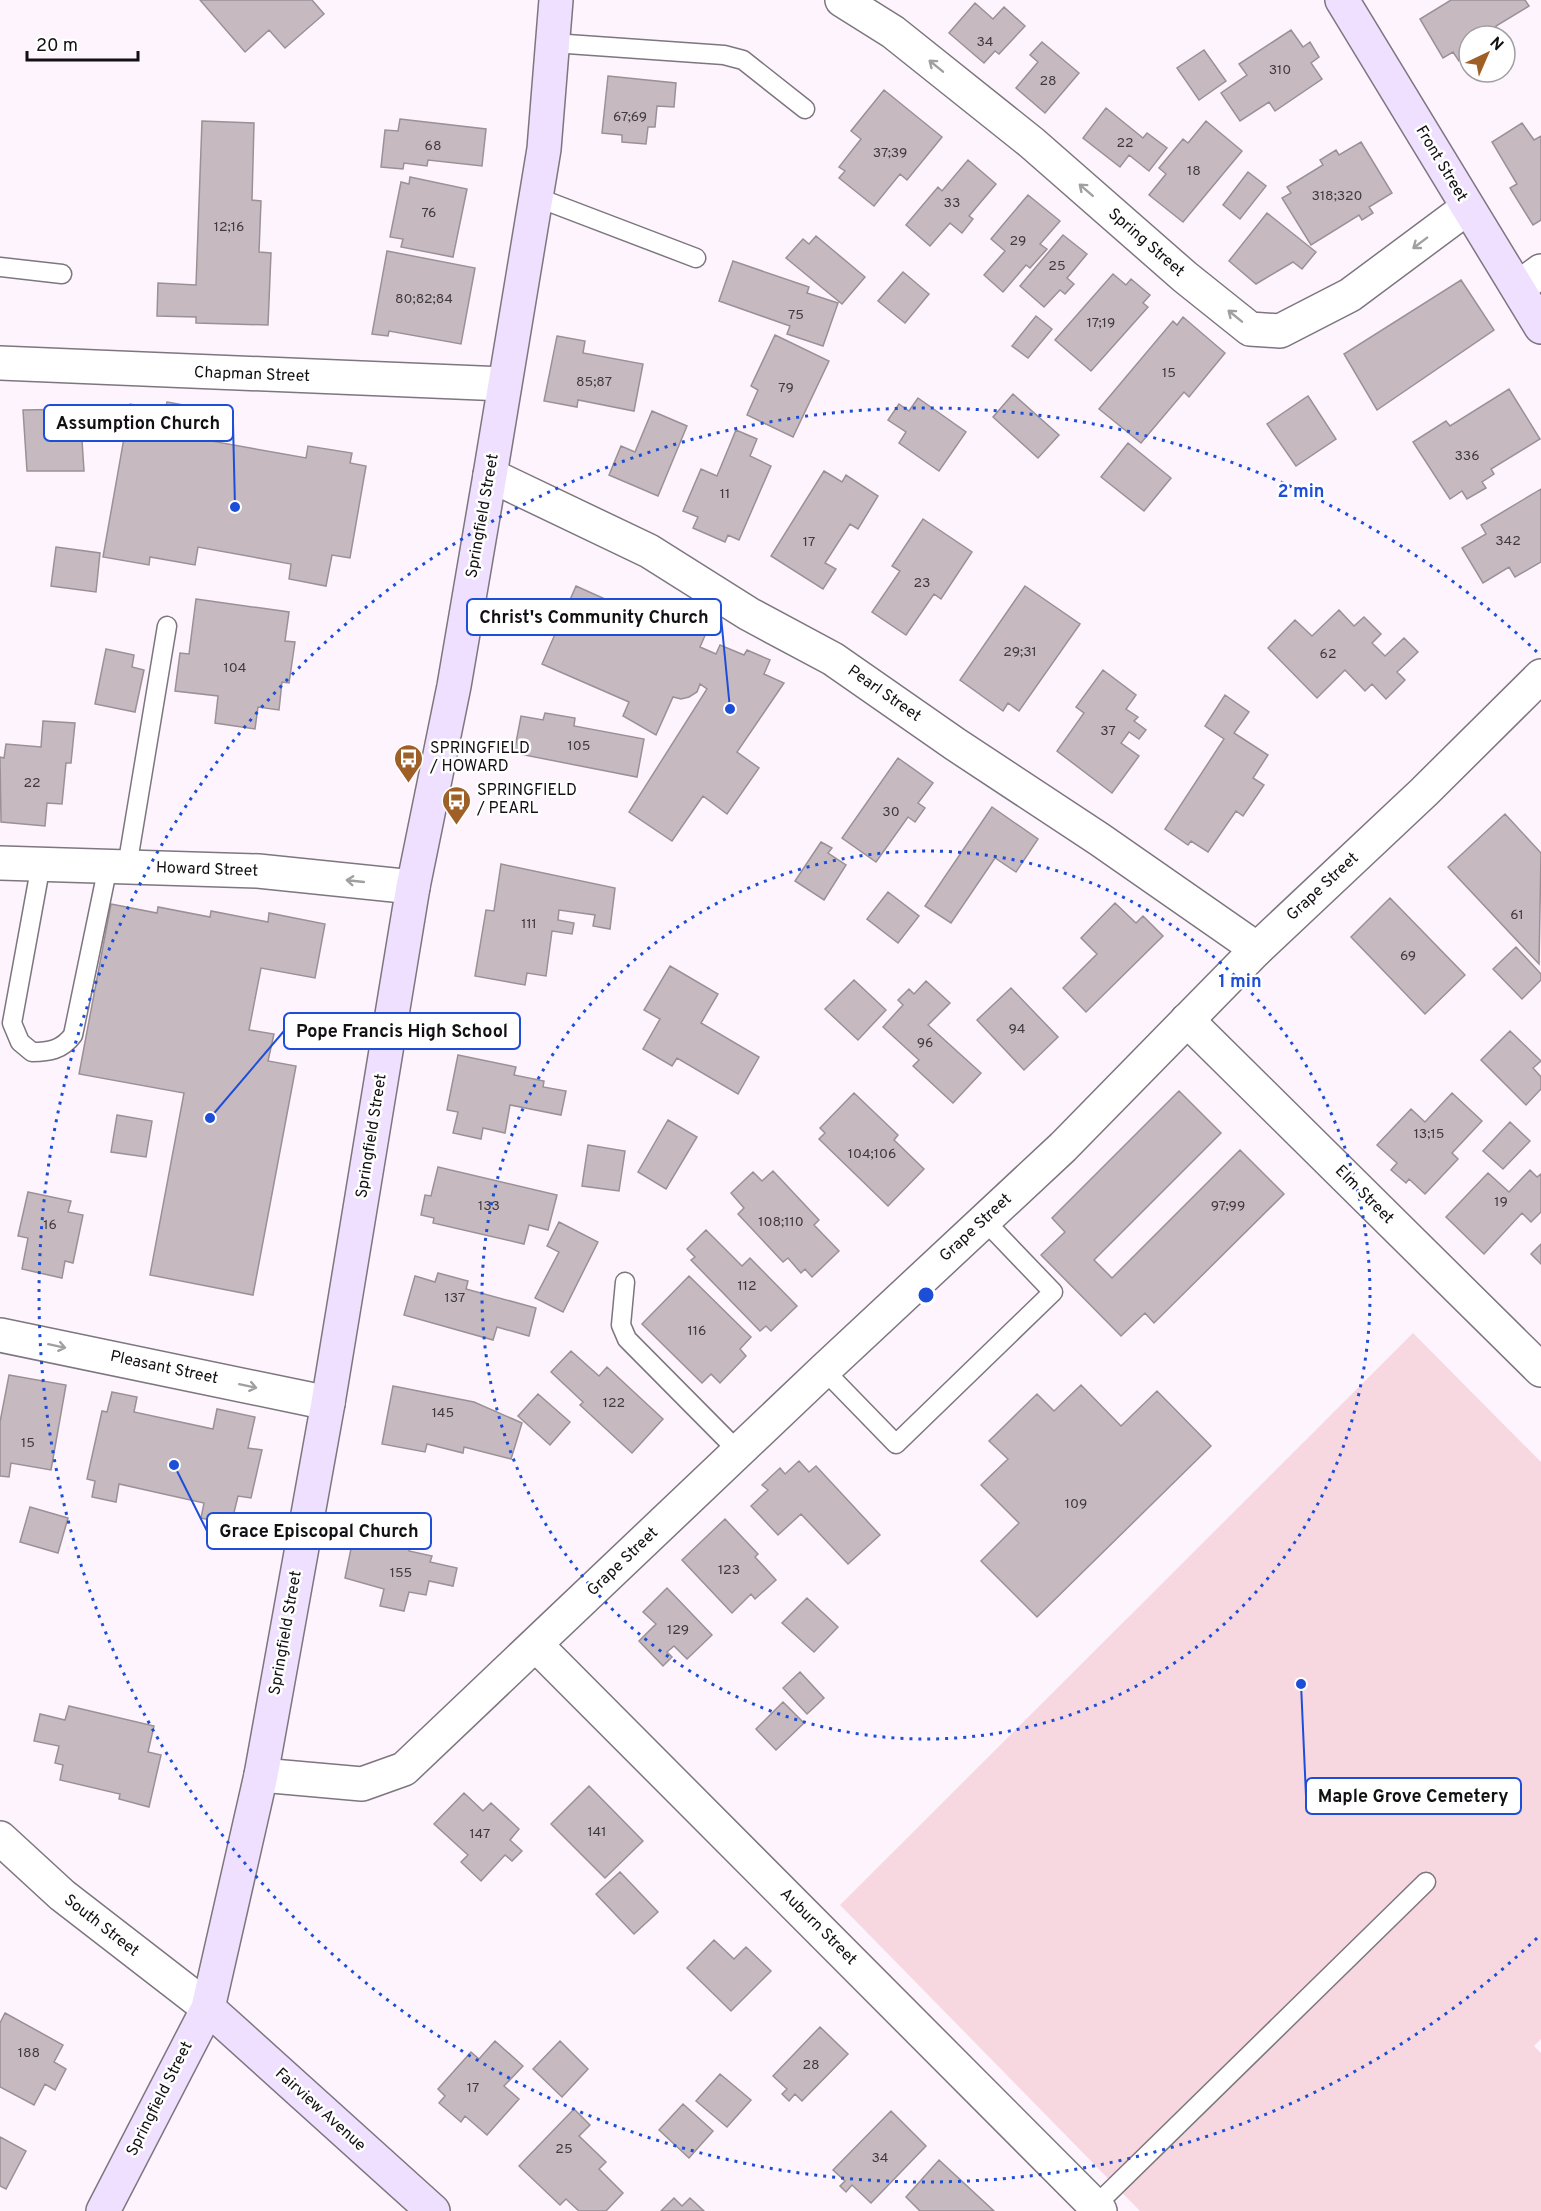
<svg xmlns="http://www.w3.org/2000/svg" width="1541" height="2211" font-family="Overpass,sans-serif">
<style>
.green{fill:#f8d8e0}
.building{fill:#c6bac0;stroke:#9b9096;stroke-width:1.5}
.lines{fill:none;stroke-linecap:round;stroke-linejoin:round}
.service-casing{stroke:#7d767e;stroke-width:21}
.minor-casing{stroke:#7d767e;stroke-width:36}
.tertiary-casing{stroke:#7d767e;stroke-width:36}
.secondary-casing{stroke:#7d767e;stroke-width:36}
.service{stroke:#fff;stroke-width:18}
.minor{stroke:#fff;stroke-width:33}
.tertiary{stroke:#fff;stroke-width:33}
.secondary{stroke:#eee0fe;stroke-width:33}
.oneway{stroke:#a19fa1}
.ring{fill:none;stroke:#1d4ed8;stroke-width:3;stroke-dasharray:3 6}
.labels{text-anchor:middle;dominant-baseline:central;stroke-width:5;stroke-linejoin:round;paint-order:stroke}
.number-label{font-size:14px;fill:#403a3e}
.street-label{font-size:16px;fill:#131013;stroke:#fff}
.poi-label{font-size:16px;fill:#131013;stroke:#fff;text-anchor:start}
.centre{fill:#1d4ed8;stroke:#fff;stroke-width:3}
.ring-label{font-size:18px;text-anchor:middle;font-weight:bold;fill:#1d4ed8;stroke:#fff;stroke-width:5;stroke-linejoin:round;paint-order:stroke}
.leader{fill:none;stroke:#1d4ed8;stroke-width:2}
.callout-dot{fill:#1d4ed8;stroke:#fff;stroke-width:2}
.callout{fill:#fff;stroke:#1d4ed8;stroke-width:2}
.callout-label{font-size:18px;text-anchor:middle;font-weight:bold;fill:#131013}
</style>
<rect width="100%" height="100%" fill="#fdf4fd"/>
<path class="green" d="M1413,1333L1541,1462V2039L1534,2046L1541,2053V2211H1140L840,1905Z"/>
<path class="building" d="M200,0H312L324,14L285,48L269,30L245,52Z
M1451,0H1525L1529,6L1496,26L1501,36H1469V55L1459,61L1453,52L1443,58L1420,19Z
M975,3L993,19L1004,7L1025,26L999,54L995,51L984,63L949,33Z
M1291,30L1303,47L1310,42L1319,57L1311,63L1322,79L1275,111L1269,102L1240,121L1221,93L1247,75L1239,64Z
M1042,42L1079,73L1045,113L1016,88L1038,62L1030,55Z
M1204,50L1226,81L1199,100L1177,68Z
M608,76L676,83L674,107L657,106L655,127H648L646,144L622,142V135L602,133Z
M884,90L942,137L907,180L900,174L874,206L839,178L845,171L839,167L861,139L851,131Z
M1106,108L1143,138L1147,133L1167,148L1149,171L1129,155L1120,167L1083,138Z
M400,119L486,129L482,166L428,160L427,166L404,163L403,169L381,167L385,130L398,131Z
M202,121L254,123L252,200L261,201L259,252L271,253L268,325L196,323V317L157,316L158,283L196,285Z
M1206,121L1242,151L1183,222L1149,195L1166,174L1159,168L1183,139L1188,143Z
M1522,123L1534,140L1541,136V220L1533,225L1510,188L1517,184L1492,142Z
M1361,142L1392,193L1369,207L1373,213L1362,220L1359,215L1311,245L1282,198L1291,193L1287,187L1323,165L1320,160L1336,150L1339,155Z
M968,160L996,184L969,216L973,219L962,233L950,223L930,246L906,225L938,187L942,191Z
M1248,172L1266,186L1240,219L1223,205Z
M410,177L467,189L453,257L401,247L403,239L390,237L401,182L409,184Z
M1028,195L1060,221L1040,244L1047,249L1030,268L1026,265L1003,292L984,275L1005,251L991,239Z
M1267,213L1316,252L1302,269L1293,262L1256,284L1229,261Z
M1063,235L1087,254L1067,278L1074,284L1065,294L1060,290L1044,307L1020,286Z
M816,236L865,277L842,304L786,258L803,239L809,244Z
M387,251L475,268L461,344L389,331L388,336L372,334Z
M733,261L809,287L807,293L838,303L823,346L787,334L790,326L719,301Z
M903,272L929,294L905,323L878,301Z
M1113,274L1126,285L1131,279L1150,295L1143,303L1148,307L1091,371L1055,340Z
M1461,280L1494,330L1377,410L1344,354Z
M1036,316L1052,329L1028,358L1012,346Z
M1183,317L1225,353L1189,397L1184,392L1141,443L1099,409L1173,321L1177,325Z
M775,335L829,361L793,437L747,415L758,390L751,386Z
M557,336L585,341L583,353L643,364L634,411L578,400L577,407L544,401Z
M1509,389L1540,439L1491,469L1494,474L1482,482L1486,488L1467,499L1462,491L1450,499L1413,442L1446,421L1450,426Z
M1013,394L1059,435L1038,458L993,417Z
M1308,396L1336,439L1296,466L1267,424Z
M918,398L966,432L939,471L899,443L906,432L888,420L899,404L909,411Z
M167,402L216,411L211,441L306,458L308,446L352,453L350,463L366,466L350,558L332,555L326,586L289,579L291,564L198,547L195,565L150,557L149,565L103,557L130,404L165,410Z
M80,409L84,471H27L23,410Z
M652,411L687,426L658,496L609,475L621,446L635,452Z
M736,430L757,439L750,456L771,466L739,540L728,535L725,542L693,528L698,517L683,511L701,469L717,476Z
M1128,443L1171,478L1144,511L1101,477Z
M824,471L842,482L846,475L878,496L858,529L850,524L825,563L836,569L823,589L771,556Z
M1541,489V562L1515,577L1509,567L1483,583L1462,548L1486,534L1481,525Z
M923,519L972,552L941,599L934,594L906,635L872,612L900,571L892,566Z
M56,547L100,553L96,592L51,586Z
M576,586L658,623L667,602L711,622L700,647L716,654L720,645L744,655L747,650L770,660L764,674L784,683L737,752L759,768L727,814L703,796L672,841L629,812L707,689L700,684L697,692L689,697L681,699L673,697L656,735L623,716L629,702L542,664Z
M1025,586L1080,624L1019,711L1008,703L1003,711L960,680Z
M196,599L289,612L285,641L295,642L289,683L282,682L279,710L258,707L255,729L215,723L218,696L175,691L180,653L189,654Z
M1339,610L1354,626L1364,617L1381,634L1372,643L1385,656L1404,638L1418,652L1397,672L1405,680L1386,699L1372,684L1365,691L1345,670L1317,698L1268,648L1295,620L1312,636Z
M106,649L134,655L132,667L144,670L135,712L95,704Z
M1103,670L1136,695L1126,709L1138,717L1134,721L1146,730L1139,739L1129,732L1121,743L1139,756L1112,793L1057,751L1084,713L1076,707Z
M1225,695L1249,712L1234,733L1268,755L1253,778L1264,785L1243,816L1236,811L1208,852L1191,841L1188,845L1165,829L1224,739L1205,726Z
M545,713L575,718L574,726L644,739L637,777L514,753L521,716L543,720Z
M43,721L75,723L71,763H66L62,804L47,803L45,826L1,822L0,757L4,758L6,744L41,747Z
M898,758L933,783L918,803L925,808L915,822L908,817L876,862L842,838Z
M992,807L1038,839L1016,872L995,858L951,923L925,906Z
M1505,814L1541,853L1539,964L1448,867Z
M821,842L832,848L828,853L846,865L824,900L795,881Z
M501,864L615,888L610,929L593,926L595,915L559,910L558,920L574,923L572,934L552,931L546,976L527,973L525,985L475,976L486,910L494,911Z
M888,892L919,916L898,943L867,919Z
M1390,898L1465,975L1425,1014L1351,937Z
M1115,903L1136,923L1143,916L1163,936L1086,1012L1063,988L1097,954L1081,938Z
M111,904L157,913L158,907L210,917L211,911L268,922L269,913L325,924L315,978L261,968L249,1030L274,1034L268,1061L296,1066L253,1295L150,1275L184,1093L79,1074Z
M1516,947L1541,974V980L1522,999L1493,969Z
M670,966L718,994L701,1023L759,1057L738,1094L677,1058L672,1066L643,1049L660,1019L644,1010Z
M854,980L886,1010L858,1040L825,1009Z
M926,981L950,1003L928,1025L981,1073L953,1103L913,1066L919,1060L883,1027L903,1005L898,1000L909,989L914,994Z
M1011,988L1058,1037L1024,1070L977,1020Z
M1510,1031L1541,1061L1533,1068L1541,1077V1089L1526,1105L1481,1060Z
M458,1055L516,1067L514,1075L544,1081L543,1087L566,1091L561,1115L510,1105L505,1133L483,1128L481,1139L453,1133L458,1112L447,1110Z
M1179,1091L1221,1133L1094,1260L1112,1278L1240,1150L1284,1194L1154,1323L1145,1313L1121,1336L1041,1255L1065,1232L1052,1218Z
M854,1093L898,1135L894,1140L924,1169L888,1206L819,1139L825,1133L820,1128Z
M1452,1093L1482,1121L1452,1153L1458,1159L1425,1194L1409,1179L1406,1183L1391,1170L1397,1163L1377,1145L1411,1109L1425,1122Z
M117,1115L152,1121L146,1157L111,1152Z
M668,1120L697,1137L666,1189L638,1172Z
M1510,1122L1530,1141L1503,1169L1483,1151Z
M588,1145L625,1151L619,1191L582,1186Z
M438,1167L557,1195L548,1230L529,1225L524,1244L433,1223L434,1218L421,1215L425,1195L431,1196Z
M1530,1170L1537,1177L1541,1174V1212L1531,1222L1522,1213L1484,1254L1446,1217L1488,1173L1509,1192Z
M773,1171L819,1220L814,1225L839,1251L812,1277L805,1269L801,1273L788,1258L783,1262L738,1214L744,1208L731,1193L753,1172L762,1181Z
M28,1192L71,1201L68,1212L83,1215L73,1263L65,1261L62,1278L22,1269L28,1238L18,1236Z
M559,1222L598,1242L563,1312L535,1298L559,1252L547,1246Z
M706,1230L742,1266L750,1258L797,1306L771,1331L766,1326L760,1331L691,1260L695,1257L687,1249Z
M1541,1244V1264L1531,1254Z
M438,1273L468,1281L466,1289L536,1308L529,1336L497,1327L493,1340L404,1315L415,1276L435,1282Z
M689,1276L751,1337L740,1349L746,1356L720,1383L711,1374L702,1383L642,1324Z
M571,1351L599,1376L607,1367L663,1419L632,1453L580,1405L583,1402L551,1372Z
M9,1375L66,1385L51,1470L11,1463L9,1477L0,1476V1422Z
M1081,1385L1121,1426L1157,1391L1211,1446L1037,1617L981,1561L1019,1523L981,1485L1008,1459L989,1441L1037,1394L1054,1411Z
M393,1386L474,1402L522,1423L511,1459L464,1447L463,1453L427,1444L425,1452L382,1444Z
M112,1392L137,1397L134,1412L213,1429L217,1409L255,1417L248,1448L262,1450L251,1498L238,1496L231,1525L201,1518L204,1503L119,1484L116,1502L92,1497L95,1481L87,1479L102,1411L107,1412Z
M538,1394L570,1422L550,1445L518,1416Z
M799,1461L809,1472L816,1466L880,1535L848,1564L801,1514L778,1535L751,1506L768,1490L762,1485L780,1468L785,1474Z
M30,1507L68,1518L58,1553L20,1542Z
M725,1519L758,1554L755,1557L776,1580L755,1599L751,1594L732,1613L682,1560Z
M379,1538L410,1544L409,1551L432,1556L430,1562L457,1568L453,1586L429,1581L426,1595L409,1592L404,1611L380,1606L384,1589L345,1578L353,1539L378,1545Z
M667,1588L712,1635L687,1659L674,1646L667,1652L672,1657L663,1666L639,1641L656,1624L643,1612Z
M807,1598L838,1627L814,1652L782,1623Z
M800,1672L824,1698L807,1714L783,1688Z
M783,1702L804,1723L776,1750L756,1729Z
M69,1706L154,1726L148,1752L161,1755L149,1807L119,1799L120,1794L60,1780L63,1765L55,1763L59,1746L34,1741L40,1714L65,1720Z
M589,1786L643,1841L605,1878L551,1824Z
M464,1793L483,1811L491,1803L519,1829L510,1840L522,1851L512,1861L505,1855L481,1881L461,1862L468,1855L434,1824Z
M620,1872L658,1912L634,1934L596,1894Z
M714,1940L734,1959L746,1947L771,1971L731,2011L687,1968Z
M5,2013L63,2045L54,2062L66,2069L55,2090L45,2084L34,2105L0,2087V2023Z
M820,2027L848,2054L802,2101L795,2094L789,2101L782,2094L787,2089L773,2076Z
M495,2041L523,2066L504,2086L519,2099L487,2135L465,2116L461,2122L439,2103L445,2096L438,2089L471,2052L479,2059Z
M560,2041L588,2069L562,2097L533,2069Z
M720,2074L751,2100L727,2127L696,2101Z
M683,2104L713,2131L689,2158L659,2130Z
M574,2109L590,2125L579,2136L606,2162L599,2169L623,2193L606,2211H579L566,2199L560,2205L519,2166Z
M891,2111L926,2146L871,2203L852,2185L846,2192L840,2186L845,2181L833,2170Z
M0,2137L26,2151L6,2189L0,2186Z
M939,2160L994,2211H920L906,2197Z
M674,2198L682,2206L690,2198L704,2211H661Z"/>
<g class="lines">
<defs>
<path id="service" d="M553,43L724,55L743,60L805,109
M536,197L696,258
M0,267L62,274
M41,864L12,1023L20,1042L32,1052C49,1052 62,1050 73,1035L108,866
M127,867L167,626
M625,1282L621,1325L627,1339L738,1451
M824,1370L896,1444L1053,1292L984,1220
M1095,2206L1426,1882"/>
<path id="minor" d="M842,0L893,32L1032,143L1185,277L1250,329L1280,331L1350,295L1467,208
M1518,288L1541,271
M0,363L504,384
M490,475L649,551L749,614L833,659L955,744L1099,839L1257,949
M0,863L258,871L413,887
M1187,1020L1541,1370
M0,1335L328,1403
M536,1645L1100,2211"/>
<path id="tertiary" d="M261,1775L362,1784L404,1769L824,1370L1063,1147L1257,949L1424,792L1541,676
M0,1838L62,1895L208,2008"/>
<path id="secondary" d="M1342,0L1541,327
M208,2008L433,2211
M103,2211L208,2008L261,1775L328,1403L413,887L454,686L490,475L544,149L556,0"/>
</defs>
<use href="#service" class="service-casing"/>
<use href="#minor" class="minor-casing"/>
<use href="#tertiary" class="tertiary-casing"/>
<use href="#secondary" class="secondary-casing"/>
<use href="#service" class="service"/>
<use href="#minor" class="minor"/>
<use href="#tertiary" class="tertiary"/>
<use href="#secondary" class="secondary"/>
</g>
<defs><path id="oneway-shaft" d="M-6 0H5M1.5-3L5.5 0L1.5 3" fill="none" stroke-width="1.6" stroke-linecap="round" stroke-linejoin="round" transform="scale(1.5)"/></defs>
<g class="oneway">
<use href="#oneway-shaft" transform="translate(936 66) rotate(-141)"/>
<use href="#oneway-shaft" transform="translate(1086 190) rotate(-139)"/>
<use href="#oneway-shaft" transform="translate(1420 243) rotate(143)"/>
<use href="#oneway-shaft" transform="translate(1235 316) rotate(-141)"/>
<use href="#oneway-shaft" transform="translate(355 881) rotate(-174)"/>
<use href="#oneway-shaft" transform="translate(57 1346) rotate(12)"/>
<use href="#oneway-shaft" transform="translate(248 1386) rotate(12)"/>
</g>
<g class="ring">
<circle cx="926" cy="1295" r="444"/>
<path d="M1537 1938A887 887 0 1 1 1537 652"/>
</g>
<defs>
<symbol id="bus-pin" viewBox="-11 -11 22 30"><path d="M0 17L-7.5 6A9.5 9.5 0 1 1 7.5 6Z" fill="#9f6027" stroke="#fff"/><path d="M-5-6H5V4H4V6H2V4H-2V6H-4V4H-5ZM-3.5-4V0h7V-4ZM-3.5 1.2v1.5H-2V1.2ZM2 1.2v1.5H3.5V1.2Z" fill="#fff"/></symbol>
</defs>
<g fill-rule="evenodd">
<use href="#bus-pin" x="392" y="742" width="33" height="45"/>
<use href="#bus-pin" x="440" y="784" width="33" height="45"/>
</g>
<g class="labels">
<g class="number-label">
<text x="985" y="42">34</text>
<text x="1280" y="70">310</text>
<text x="1048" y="81">28</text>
<text x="630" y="117">67;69</text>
<text x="1125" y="143">22</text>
<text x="433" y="146">68</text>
<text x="890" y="153">37;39</text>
<text x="1194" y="171">18</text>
<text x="1337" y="196">318;320</text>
<text x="952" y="203">33</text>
<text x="429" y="213">76</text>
<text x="229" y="227">12;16</text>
<text x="1018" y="241">29</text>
<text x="1057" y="266">25</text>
<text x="424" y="299">80;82;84</text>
<text x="796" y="315">75</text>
<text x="1101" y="323">17;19</text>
<text x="1169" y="373">15</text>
<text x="594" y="382">85;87</text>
<text x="786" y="388">79</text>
<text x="1467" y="456">336</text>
<text x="725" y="494">11</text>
<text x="1508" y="541">342</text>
<text x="809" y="542">17</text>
<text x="922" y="583">23</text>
<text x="1020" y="652">29;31</text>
<text x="1328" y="654">62</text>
<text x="235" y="668">104</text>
<text x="1108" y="731">37</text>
<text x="579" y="746">105</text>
<text x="32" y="783">22</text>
<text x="891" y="812">30</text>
<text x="1517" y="915">61</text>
<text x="529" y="924">111</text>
<text x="1408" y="956">69</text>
<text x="1017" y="1029">94</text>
<text x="925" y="1043">96</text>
<text x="1429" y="1134">13;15</text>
<text x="872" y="1154">104;106</text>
<text x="1501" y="1202">19</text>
<text x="489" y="1206">133</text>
<text x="1228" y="1206">97;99</text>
<text x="781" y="1222">108;110</text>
<text x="50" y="1225">16</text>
<text x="747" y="1286">112</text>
<text x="455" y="1298">137</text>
<text x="697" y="1331">116</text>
<text x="614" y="1403">122</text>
<text x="443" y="1413">145</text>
<text x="28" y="1443">15</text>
<text x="1076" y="1504">109</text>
<text x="729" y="1570">123</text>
<text x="401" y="1573">155</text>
<text x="678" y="1630">129</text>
<text x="597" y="1832">141</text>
<text x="480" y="1834">147</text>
<text x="29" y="2053">188</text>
<text x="811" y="2065">28</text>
<text x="473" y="2088">17</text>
<text x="564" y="2149">25</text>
<text x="880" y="2158">34</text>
</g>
<g class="street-label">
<text transform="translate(1441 164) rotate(59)">Front Street</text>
<text transform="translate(1146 243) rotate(41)">Spring Street</text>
<text transform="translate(252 375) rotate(2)">Chapman Street</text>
<text transform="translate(483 516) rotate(-80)">Springfield Street</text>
<text transform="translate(884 694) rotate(35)">Pearl Street</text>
<text transform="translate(207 870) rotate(2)">Howard Street</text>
<text transform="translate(1323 887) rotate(-43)">Grape Street</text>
<text transform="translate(372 1136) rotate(-81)">Springfield Street</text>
<text transform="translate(1364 1195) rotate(45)">Elm Street</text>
<text transform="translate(976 1228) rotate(-43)">Grape Street</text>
<text transform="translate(164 1368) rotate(12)">Pleasant Street</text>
<text transform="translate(623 1562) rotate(-44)">Grape Street</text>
<text transform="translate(286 1633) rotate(-80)">Springfield Street</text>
<text transform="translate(101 1926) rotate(38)">South Street</text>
<text transform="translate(818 1927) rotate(45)">Auburn Street</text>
<text transform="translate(160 2099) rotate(-63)">Springfield Street</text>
<text transform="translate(320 2110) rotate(42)">Fairview Avenue</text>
</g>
<g class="poi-label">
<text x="430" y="749">SPRINGFIELD<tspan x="430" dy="18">/ HOWARD</tspan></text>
<text x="477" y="791">SPRINGFIELD<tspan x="477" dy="18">/ PEARL</tspan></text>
</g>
</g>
<circle cx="926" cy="1295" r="9" class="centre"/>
<g class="ring-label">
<text x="1301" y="497">2 min</text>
<text x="1240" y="987">1 min</text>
</g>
<path class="leader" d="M235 507L233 423M730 709L721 617M210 1118L284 1031M174 1465L207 1531M1301 1684L1306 1796"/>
<g class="callout-dot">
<circle cx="235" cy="507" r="6"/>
<circle cx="730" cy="709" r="6"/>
<circle cx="210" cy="1118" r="6"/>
<circle cx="174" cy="1465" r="6"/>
<circle cx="1301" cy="1684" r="6"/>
</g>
<g class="callout">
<rect x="44" y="405" width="189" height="36" rx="6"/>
<rect x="467" y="599" width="254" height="36" rx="6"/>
<rect x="284" y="1013" width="236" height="36" rx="6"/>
<rect x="207" y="1513" width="224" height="36" rx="6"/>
<rect x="1306" y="1778" width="215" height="36" rx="6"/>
</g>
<g class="callout-label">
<text x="138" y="429">Assumption Church</text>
<text x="594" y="623">Christ's Community Church</text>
<text x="402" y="1037">Pope Francis High School</text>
<text x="319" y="1537">Grace Episcopal Church</text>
<text x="1413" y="1802">Maple Grove Cemetery</text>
</g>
<g transform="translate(1487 54) rotate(44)"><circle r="28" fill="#ffffff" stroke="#a19fa1" stroke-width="1.5"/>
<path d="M0-4.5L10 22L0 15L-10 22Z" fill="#9f6027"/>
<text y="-9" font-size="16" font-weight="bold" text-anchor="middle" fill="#131013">N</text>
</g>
<path d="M27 51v9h111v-9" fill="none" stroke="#131013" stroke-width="3"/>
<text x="36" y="51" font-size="18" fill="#131013" stroke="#ffffff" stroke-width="4.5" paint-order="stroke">20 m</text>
</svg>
